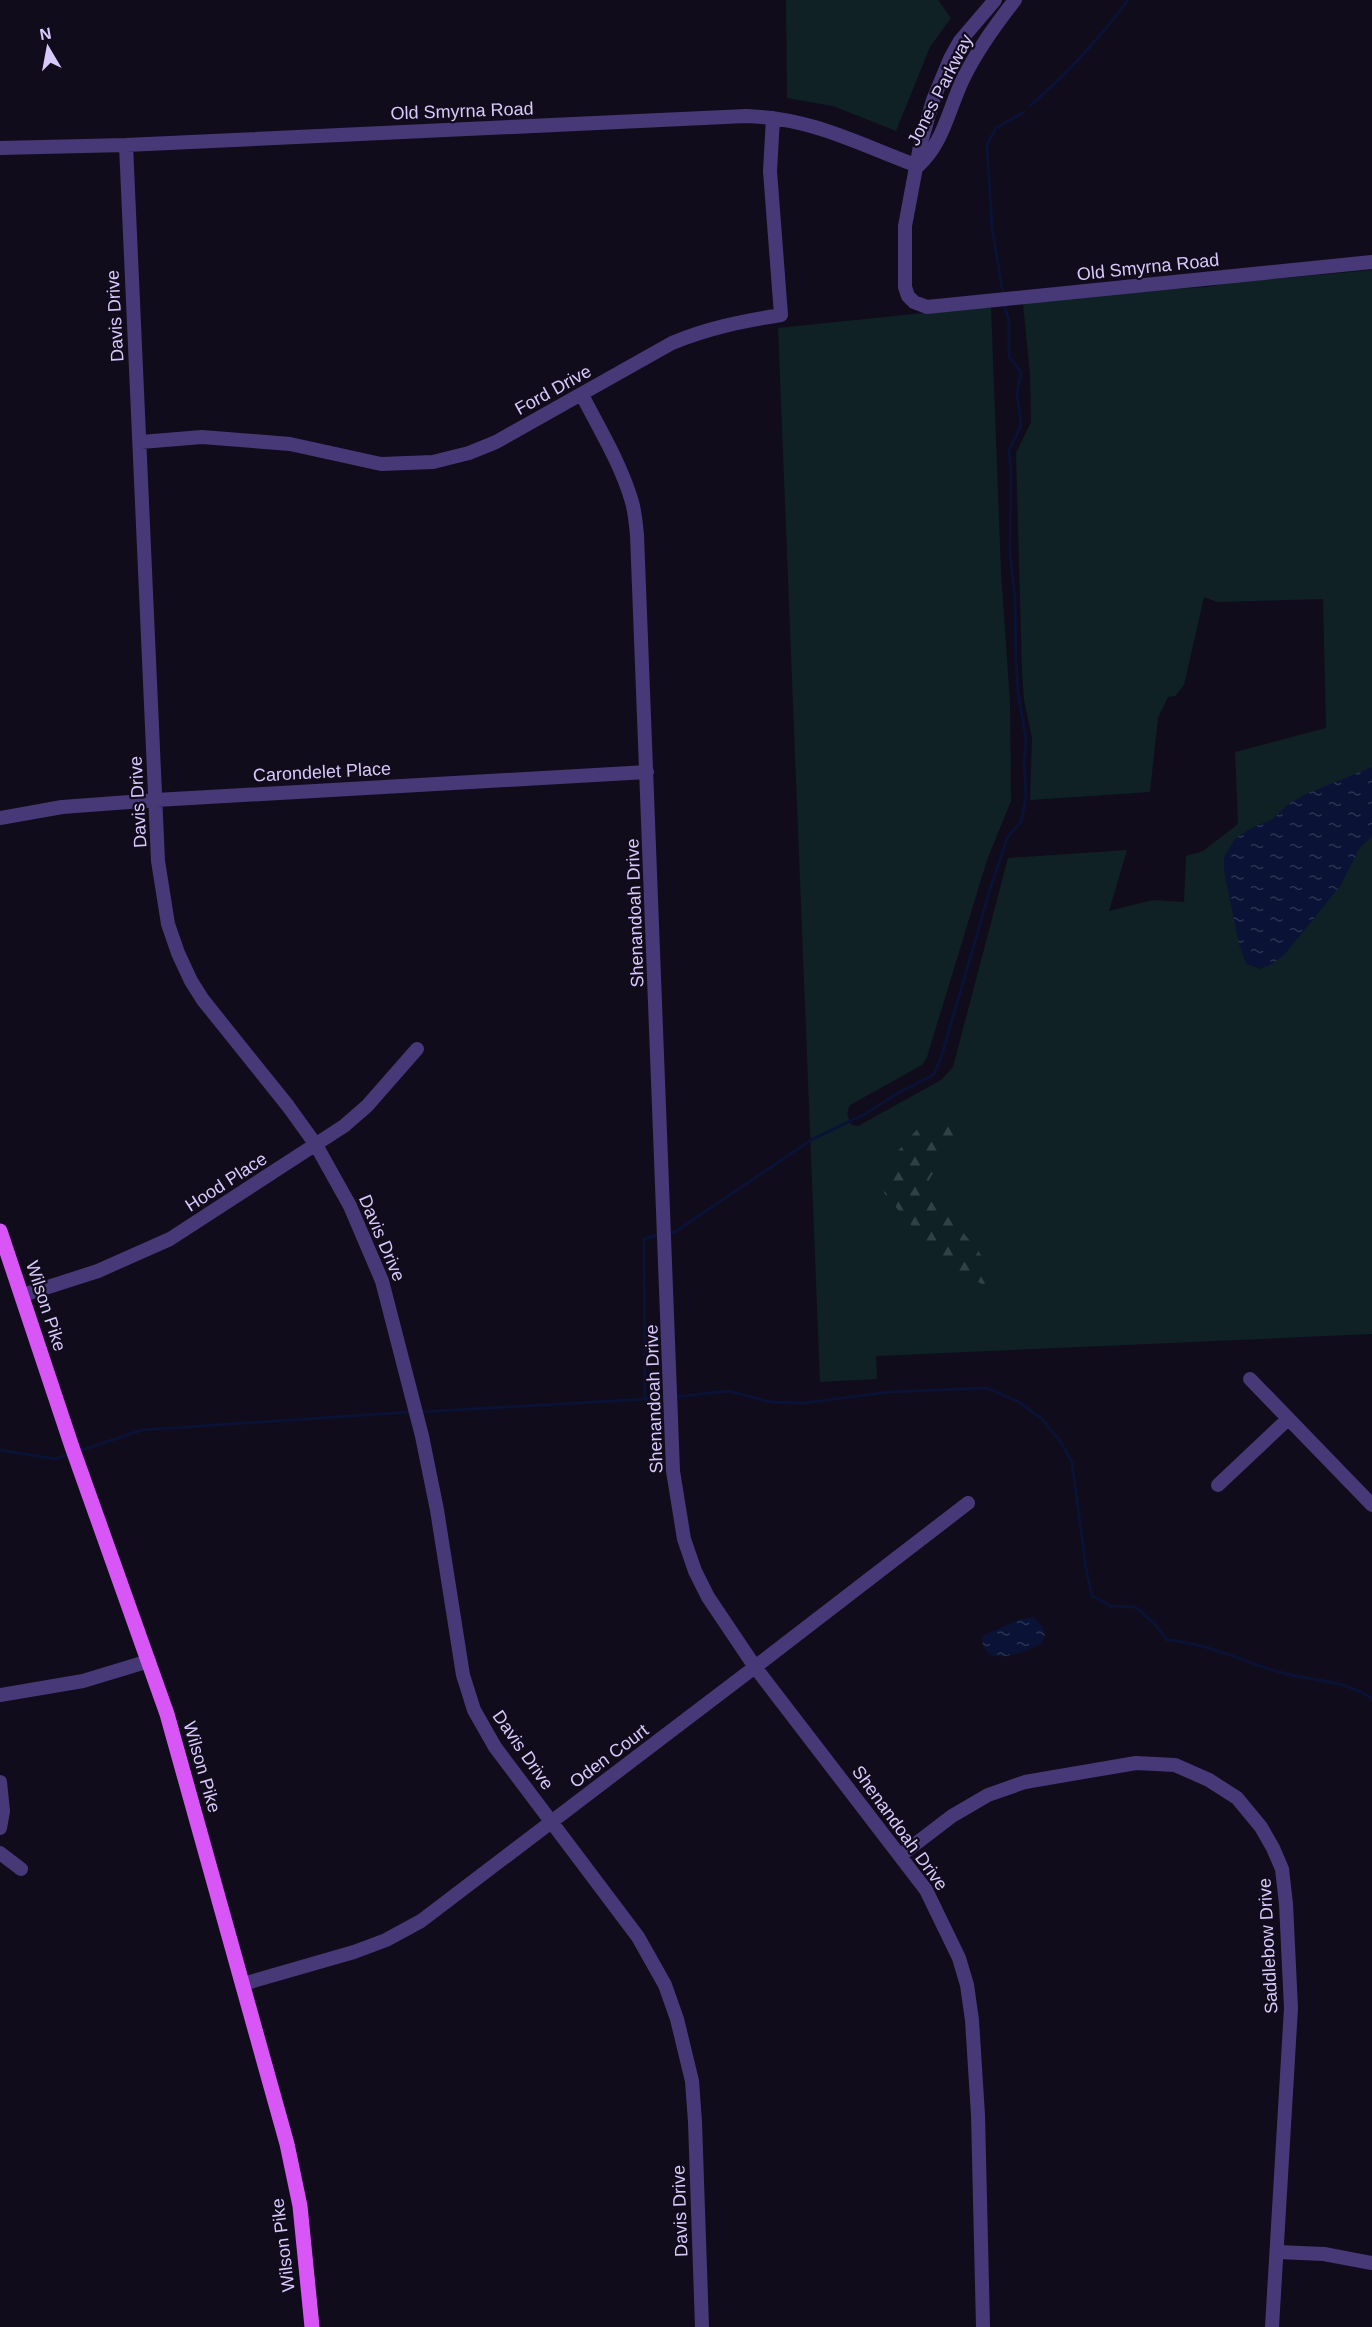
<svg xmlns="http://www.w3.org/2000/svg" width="1372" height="2327" font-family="Arial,sans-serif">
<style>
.grass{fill:#0f2124}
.forest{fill:url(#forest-firs)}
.water{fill:url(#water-ripples)}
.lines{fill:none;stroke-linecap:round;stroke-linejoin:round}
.stream{stroke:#0a1235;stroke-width:3}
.minor{stroke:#473977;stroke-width:14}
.major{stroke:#d855f6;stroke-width:15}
.labels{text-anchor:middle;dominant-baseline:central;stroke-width:4.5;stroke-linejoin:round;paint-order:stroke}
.street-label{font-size:18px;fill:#d8c8fc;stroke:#110c1b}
</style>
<defs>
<pattern id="forest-firs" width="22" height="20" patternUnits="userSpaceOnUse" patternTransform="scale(1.5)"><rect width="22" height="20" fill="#0f2124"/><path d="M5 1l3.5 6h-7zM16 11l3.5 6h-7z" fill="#314045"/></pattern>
<pattern id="water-ripples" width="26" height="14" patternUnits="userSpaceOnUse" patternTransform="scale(1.5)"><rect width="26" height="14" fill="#0a1235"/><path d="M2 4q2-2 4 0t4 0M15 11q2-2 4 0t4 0" fill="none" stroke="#2d3353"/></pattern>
</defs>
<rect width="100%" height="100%" fill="#110c1b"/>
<path class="grass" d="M786,0H938L951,18L930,47L896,131L833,106L787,98Z
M1372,270V1334L876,1356L877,1379L820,1382L778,328L991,306L1001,573L1010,702L1011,801L987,860L927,1057L922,1065L850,1105C846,1113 847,1117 852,1125L858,1126L941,1080L953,1067L1008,858L1127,850L1109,911L1152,900L1184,902L1186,856L1203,851L1238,824L1235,752L1326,728L1323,599L1217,602L1204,597L1184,685L1175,696L1168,697L1158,718L1150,792L1030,800L1032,738L1024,700L1022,672L1016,453L1031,422L1030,374L1023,303L1142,291L1208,287L1228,283Z"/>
<path class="forest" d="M950,1117L967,1131L943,1157L929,1180L937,1206L957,1225L979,1252L998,1282L982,1284L942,1262L884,1193L898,1151L921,1125Z"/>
<path class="water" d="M1372,767V836L1359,849L1341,885L1285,954L1272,964L1260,969L1246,964L1239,944L1224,871V857L1235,839L1251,828L1273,819L1287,805L1306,794Z
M1034,1617L1042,1626L1045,1635L1042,1644C1024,1651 982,1672 982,1636L1018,1620Z"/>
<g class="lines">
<path class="stream" d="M1031,105C1068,73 1099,39 1128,0
M1003,294L992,227L987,145L996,128L1024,112
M668,1233L675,1232L811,1140L865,1114L898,1093L933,1075L941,1058L992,883L1008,836L1021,822L1026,797L1024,762L1026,739L1018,692L1016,659L1015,597L1010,554L1011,472L1009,451L1021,425L1017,393L1021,372L1009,357V321L1004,304
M674,1397L728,1391L771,1402L804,1403L889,1392L987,1388L1019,1402L1041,1418L1061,1442L1072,1463L1086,1568L1092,1596L1111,1606L1135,1607L1154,1623L1167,1640C1213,1644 1241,1662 1283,1673C1313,1681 1347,1680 1372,1699
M645,1399L644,1239L661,1234
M420,1412L665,1398
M0,1450L55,1459L70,1454
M79,1451L142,1430L410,1412"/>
<path class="minor" d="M995,0L960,41L950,59L933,100L920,146L905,226V287L908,296L914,302L927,307L1372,262
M126,145L158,861L168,924L178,953L191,981L203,1000L288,1106L316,1145L350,1206L382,1281L422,1436L437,1510L463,1675L474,1710L495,1747L638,1937L665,1985L677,2019L692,2081L695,2122L702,2327
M0,148L126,145L746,116C813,118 858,144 918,166
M918,166C944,143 949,107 964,77C978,49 996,24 1015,0
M582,395C600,430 621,464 632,502C635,513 636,524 637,535L673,1471L684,1539L695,1571L708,1597L755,1667L926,1890L959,1958L967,1985L972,2020L978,2115L983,2327
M141,442L202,437L290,444L381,464L433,462L469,453L496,442L672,343C708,328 743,321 781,315L770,171L773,118
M0,818L62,807L156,800L647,772
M23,1295L98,1271L170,1239L344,1126L367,1106L417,1049
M1250,1379L1372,1505
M1218,1485L1288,1419
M0,1695L83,1681L149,1661
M0,1782L3,1811L0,1828
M0,1853L21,1869
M901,1855L952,1816L988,1795L1025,1782L1136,1763L1175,1765L1209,1780L1237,1798L1261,1827L1273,1848L1282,1869L1286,1904L1291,2008L1272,2327
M243,1984L354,1952L386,1940L421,1921L755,1667L968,1503
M1278,2252L1324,2254L1372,2263"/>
<path class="major" d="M0,1231L72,1447L167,1714L287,2144L300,2206L312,2327"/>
</g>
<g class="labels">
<g class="street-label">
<text transform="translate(940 90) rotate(-63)">Jones Parkway</text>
<text transform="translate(462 111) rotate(-2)">Old Smyrna Road</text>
<text transform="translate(1148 267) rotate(-6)">Old Smyrna Road</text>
<text transform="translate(115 316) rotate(-93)">Davis Drive</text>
<text transform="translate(553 390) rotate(-29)">Ford Drive</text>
<text transform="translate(322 772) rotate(-3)">Carondelet Place</text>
<text transform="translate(138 802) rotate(-93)">Davis Drive</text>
<text transform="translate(635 913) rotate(-92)">Shenandoah Drive</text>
<text transform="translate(226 1182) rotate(-33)">Hood Place</text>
<text transform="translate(382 1238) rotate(67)">Davis Drive</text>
<text transform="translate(46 1306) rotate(72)">Wilson Pike</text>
<text transform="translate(654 1399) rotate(-92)">Shenandoah Drive</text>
<text transform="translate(523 1750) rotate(55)">Davis Drive</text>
<text transform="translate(609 1756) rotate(-37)">Oden Court</text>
<text transform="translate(202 1767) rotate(74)">Wilson Pike</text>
<text transform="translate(900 1828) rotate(54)">Shenandoah Drive</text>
<text transform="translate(1268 1946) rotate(-93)">Saddlebow Drive</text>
<text transform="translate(680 2211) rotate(-92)">Davis Drive</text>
<text transform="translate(283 2245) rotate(-97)">Wilson Pike</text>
</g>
</g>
<g transform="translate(48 48) rotate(350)" stroke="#110c1b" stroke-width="4.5" paint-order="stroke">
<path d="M0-4.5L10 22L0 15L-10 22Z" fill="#d8c8fc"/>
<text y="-9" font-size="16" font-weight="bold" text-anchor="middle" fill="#d8c8fc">N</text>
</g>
</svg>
